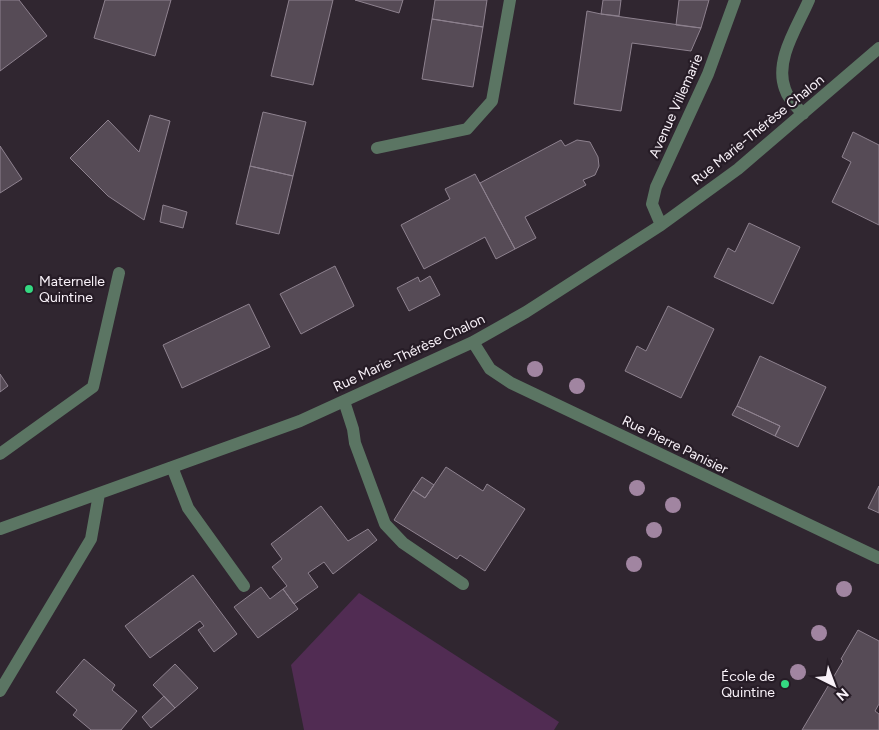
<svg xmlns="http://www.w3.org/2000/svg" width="879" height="730" font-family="Figtree,sans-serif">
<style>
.grass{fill:#512c53}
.building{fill:#564b56;stroke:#8e828f}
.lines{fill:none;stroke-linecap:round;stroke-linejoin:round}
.minor{stroke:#5b7563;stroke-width:12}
.tree{fill:#a185a1}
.poi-dot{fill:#34d881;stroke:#261c26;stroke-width:2}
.labels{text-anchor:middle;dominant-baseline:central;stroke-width:4.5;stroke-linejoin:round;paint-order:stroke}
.street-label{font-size:14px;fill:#f9f2f9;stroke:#261c26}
.poi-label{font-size:14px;fill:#f9f2f9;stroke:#261c26;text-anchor:start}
</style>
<rect width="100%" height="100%" fill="#302630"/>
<path class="grass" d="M359,593L559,722L554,730H304L291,665Z"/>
<path class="building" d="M0,0H19L47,36L0,71Z
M105,0H171L155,56L94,38Z
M289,0H333L313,85L271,76Z
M355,0H403L399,13Z
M435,0H487L483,27L432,19Z
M603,0H621L619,16L601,14Z
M679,0H709L701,28L676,25Z
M587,11L601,14L701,28L691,51L632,43L621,111L574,104Z
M432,19L483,27L473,87L422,79Z
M263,112L306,122L293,176L250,166Z
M150,115L170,121L144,220L108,196L70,158L108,120L139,152Z
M853,132L879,145V225L832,202L851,162L842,157Z
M561,140L565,146L577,140L590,142L598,157L599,166L595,175L583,180L586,185L525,217L536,238L515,249L480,183Z
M0,146L22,179L0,193Z
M250,166L293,176L279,234L236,224Z
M475,174L515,249L496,259L485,237L424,269L401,225L450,199L445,189Z
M163,205L187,212L183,228L160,222Z
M749,223L800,247L773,304L714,277L728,248L735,252Z
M335,266L354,306L301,334L280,294Z
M430,276L440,295L409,311L397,288L418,277L420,282Z
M249,304L270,347L182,388L163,345Z
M668,306L714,329L681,398L625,371L637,346L646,351Z
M760,356L826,387L798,447L775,436L780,426L737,406Z
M0,374L8,386L0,392Z
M737,406L780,426L775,436L732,415Z
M446,467L483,491L487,484L525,509L485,571L460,555L457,559L394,520L413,490L425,498Z
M422,477L434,485L425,498L413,490Z
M879,486V513L868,508Z
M321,506L348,541L368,529L377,540L333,574L324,562L308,573L318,587L294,604L283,589L287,586L272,567L282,559L271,544Z
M193,575L237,634L214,652L198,630L204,626L200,621L150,658L125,626Z
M261,587L270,599L283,589L298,609L258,638L234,607Z
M858,630L879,641V704L875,711L879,714V730H802L843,661L841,659Z
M84,659L115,685L112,690L137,711L121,730H91L73,715L77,710L56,692Z
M175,664L198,688L175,708L153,685Z
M164,696L175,708L151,728L142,717Z"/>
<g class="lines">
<path class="minor" d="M803,114C796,106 788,99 785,89C774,60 798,26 809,0
M377,148L467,129L492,101L510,0
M661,225L652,204L656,187L708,74L735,0
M473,342L490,369L511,383L879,558
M344,401L353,429L355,443L385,524L403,543L463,584
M0,454L93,387L119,273
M172,467L188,508L244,586
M0,529L300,421L473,342L526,312L661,225L738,169L879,48
M0,691L91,539L99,494"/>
</g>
<g class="tree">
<circle cx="535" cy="369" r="8"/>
<circle cx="577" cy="386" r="8"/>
<circle cx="637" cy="488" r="8"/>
<circle cx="673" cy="505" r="8"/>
<circle cx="654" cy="530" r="8"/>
<circle cx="634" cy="564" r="8"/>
<circle cx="844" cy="589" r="8"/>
<circle cx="819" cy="633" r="8"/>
<circle cx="798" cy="672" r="8"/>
</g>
<g class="poi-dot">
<circle cx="29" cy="289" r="5"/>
<circle cx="785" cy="684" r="5"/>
</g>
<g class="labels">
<g class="street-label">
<text transform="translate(676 106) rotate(-66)">Avenue Villemarie</text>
<text transform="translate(758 130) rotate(-39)">Rue Marie-Thérèse Chalon</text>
<text transform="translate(409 353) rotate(-25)">Rue Marie-Thérèse Chalon</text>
<text transform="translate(675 445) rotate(26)">Rue Pierre Panisier</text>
</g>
<g class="poi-label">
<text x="39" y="281">Maternelle<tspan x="39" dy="16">Quintine</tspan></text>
<text x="775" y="676" text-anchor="end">École de<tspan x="775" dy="16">Quintine</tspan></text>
</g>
</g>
<g transform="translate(834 685) rotate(138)" stroke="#261c26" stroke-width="4" paint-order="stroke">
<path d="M0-4L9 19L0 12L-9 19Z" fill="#f9f2f9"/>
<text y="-8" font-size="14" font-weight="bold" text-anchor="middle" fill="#f9f2f9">N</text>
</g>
</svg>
